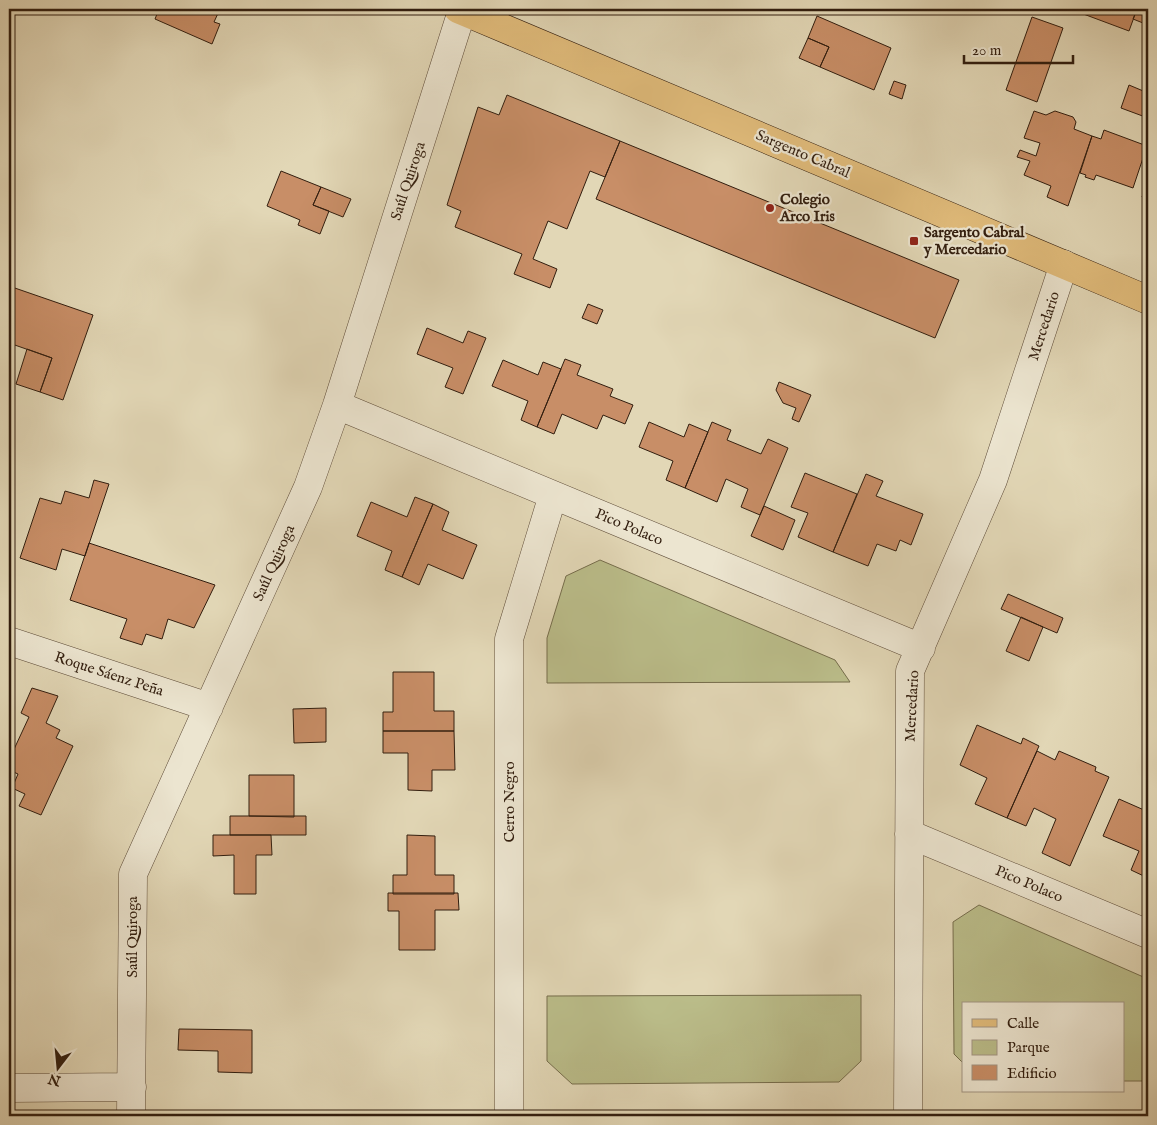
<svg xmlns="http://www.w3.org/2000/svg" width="1157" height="1125" font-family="'IM FELL English',serif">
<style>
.green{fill:#babc89;stroke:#766d4c}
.building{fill:#c88e67;stroke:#321e0f}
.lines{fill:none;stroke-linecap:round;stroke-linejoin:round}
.minor-casing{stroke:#5e4c39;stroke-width:29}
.major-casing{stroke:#321e0f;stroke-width:29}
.minor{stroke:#ece5d0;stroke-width:28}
.major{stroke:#e1bc7b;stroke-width:28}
.poi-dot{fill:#8f2418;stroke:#ece5d0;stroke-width:2}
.labels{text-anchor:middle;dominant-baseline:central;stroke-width:4.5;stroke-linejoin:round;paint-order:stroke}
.street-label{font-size:15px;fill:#321e0f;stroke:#ece5d0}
.poi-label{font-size:15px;font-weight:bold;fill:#321e0f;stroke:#ece5d0;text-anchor:start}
</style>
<rect width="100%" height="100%" fill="#e2d7b6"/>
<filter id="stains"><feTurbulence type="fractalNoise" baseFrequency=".004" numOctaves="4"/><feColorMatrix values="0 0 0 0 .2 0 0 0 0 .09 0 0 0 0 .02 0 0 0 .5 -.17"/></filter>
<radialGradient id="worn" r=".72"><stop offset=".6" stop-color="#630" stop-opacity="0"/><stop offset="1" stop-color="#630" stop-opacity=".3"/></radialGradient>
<path class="green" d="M600,560L835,660L850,682L547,683V638L566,576Z
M979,905L1148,979V1081H1123V1004H963V1063L954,1054L953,922Z
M861,995V1061L839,1082L572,1084L547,1061V996Z"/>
<path class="building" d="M159,9H220L214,22L220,24L212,44L155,19Z
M1070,9H1137L1129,31Z
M1137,9H1148V25L1133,19Z
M817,16L891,48L874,90L820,67L829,47L808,38Z
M1032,17L1063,28L1037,102L1006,90Z
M808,38L829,47L820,67L799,58Z
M894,81L906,85L902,99L889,94Z
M1129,85L1148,93V118L1121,108Z
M507,95L620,141L605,177L590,171L567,229L548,221L533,259L557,269L550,288L514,274L522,254L455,227L461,211L447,205L478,107L499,115Z
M1034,111L1046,115L1055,111L1073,117L1076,122L1074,129L1092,136L1068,206L1047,197L1051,186L1024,175L1030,161L1017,157L1020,150L1036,156L1040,143L1024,138Z
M1104,130L1147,146L1133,188L1096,175L1094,180L1085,177L1086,175L1080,173L1092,136L1101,139Z
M620,141L959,280L935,338L596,199Z
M281,171L321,187L313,205L329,211L320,234L298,225L300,220L267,206Z
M1148,179V199L1142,197Z
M321,187L351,199L343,217L313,205Z
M9,286L93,315L63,400L40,392L52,358L9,343Z
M588,304L603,310L597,324L582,318Z
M427,328L463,343L468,331L486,338L463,394L445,387L453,368L417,354Z
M27,349L52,358L40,392L16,384Z
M565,359L581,365L577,375L613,389L610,396L633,405L625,424L603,415L597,429L562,414L554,434L537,427Z
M503,360L538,375L543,362L561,369L537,427L521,420L528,401L492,386Z
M779,382L811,395L799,422L792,419L796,408L783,403L776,390Z
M649,422L684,437L689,424L708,432L685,488L666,480L673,461L639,447Z
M712,422L731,430L727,440L761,454L768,439L788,448L760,515L741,507L748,489L726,479L717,502L685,488Z
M805,473L857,494L833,552L798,537L808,513L791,507Z
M866,474L883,481L876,496L923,514L911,545L900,540L896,551L877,544L868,566L833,552Z
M94,480L109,484L85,556L62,549L56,570L20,558L40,498L61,504L65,491L89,498Z
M415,497L433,504L402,577L385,570L392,551L357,536L371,502L407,517Z
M433,504L449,512L442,530L477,545L463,579L428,564L419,585L402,577Z
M764,506L795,520L783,550L751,536Z
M89,543L215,585L194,628L168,619L162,639L146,634L142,645L120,638L127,619L70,600Z
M1008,594L1063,618L1057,633L1001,609Z
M1021,617L1043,627L1029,661L1006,651Z
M393,672H434V711H454V731H383V712H393Z
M32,688L58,696L46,723L60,730L56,738L73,746L41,815L19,806L25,794L12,788L18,774L9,770V760L29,717L21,713Z
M326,708V742L294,743L293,709Z
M977,725L1021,744L1023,738L1039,746L1007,818L975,804L987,778L960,765Z
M383,731H454L455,770H432V791L408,790V753H383Z
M1037,751L1055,760L1059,751L1096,767L1095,771L1109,777L1070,866L1042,853L1056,819L1034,808L1026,826L1007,818Z
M249,775H294V817L249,816Z
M1119,799L1144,810L1148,800V878L1131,870L1139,851L1103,836Z
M230,816H306V835H230Z
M213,835H271L272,855H256V894H234V855L213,856Z
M407,835L435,836V875H454V894H393V875H407Z
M388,893H458L459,910H435V950H399V911H388Z
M179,1029L252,1030V1073L218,1072V1051L178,1050Z"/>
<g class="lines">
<defs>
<path id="minor" d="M337,405L921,648
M9,641L209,707
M909,834L1148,934
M9,1088L132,1087
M131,1116L133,874L308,487L337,405L462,11
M509,1116V639L553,495
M908,1116L910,671L993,480L1064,264"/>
<path id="major" d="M458,9L1148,300"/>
</defs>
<use href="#minor" class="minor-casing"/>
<use href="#major" class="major-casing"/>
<use href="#minor" class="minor"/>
<use href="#major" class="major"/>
</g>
<g class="poi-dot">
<circle cx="770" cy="208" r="5"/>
<rect x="909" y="236" width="10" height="10" rx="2.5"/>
</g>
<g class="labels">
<g class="street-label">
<text transform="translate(803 154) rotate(23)">Sargento Cabral</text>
<text transform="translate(408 181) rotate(-72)">Saúl Quiroga</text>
<text transform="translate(1044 326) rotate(-72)">Mercedario</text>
<text transform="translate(629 527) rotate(23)">Pico Polaco</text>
<text transform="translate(274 563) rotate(-66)">Saúl Quiroga</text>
<text transform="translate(109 674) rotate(18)">Roque Sáenz Peña</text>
<text transform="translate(912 706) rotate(-87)">Mercedario</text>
<text transform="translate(509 802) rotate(-90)">Cerro Negro</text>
<text transform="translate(1029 884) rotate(23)">Pico Polaco</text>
<text transform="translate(132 937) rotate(-90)">Saúl Quiroga</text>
</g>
<g class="poi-label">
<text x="780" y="199">Colegio<tspan x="780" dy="17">Arco Iris</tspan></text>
<text x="924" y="232">Sargento Cabral<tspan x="924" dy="17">y Mercedario</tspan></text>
</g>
</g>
<rect width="1157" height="1125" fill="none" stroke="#e2d7b6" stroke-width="30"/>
<rect x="10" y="10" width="1137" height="1105" fill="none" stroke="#321e0f" stroke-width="2.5"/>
<rect x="15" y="15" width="1127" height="1095" fill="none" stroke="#321e0f"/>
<rect x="962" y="1002" width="162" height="90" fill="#ece5d0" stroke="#a29583"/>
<rect x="972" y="1019" width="25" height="8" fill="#e1bc7b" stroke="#a29583"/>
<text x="1007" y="1028" font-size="15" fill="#321e0f">Calle</text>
<rect x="972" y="1040" width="25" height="15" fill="#babc89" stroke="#a29583"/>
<text x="1007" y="1052" font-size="15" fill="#321e0f">Parque</text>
<rect x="972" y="1065" width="25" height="15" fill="#c88e67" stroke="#a29583"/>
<text x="1007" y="1078" font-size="15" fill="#321e0f">Edificio</text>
<g transform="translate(58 1068) rotate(196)" stroke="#ece5d0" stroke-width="4" paint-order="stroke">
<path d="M0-4L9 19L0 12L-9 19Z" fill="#321e0f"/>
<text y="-8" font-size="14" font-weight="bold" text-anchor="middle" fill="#321e0f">N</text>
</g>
<path d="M964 55v8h109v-8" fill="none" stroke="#321e0f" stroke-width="2.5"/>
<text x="972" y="55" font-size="15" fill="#321e0f" stroke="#ece5d0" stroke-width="4" paint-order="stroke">20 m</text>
<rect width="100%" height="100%" filter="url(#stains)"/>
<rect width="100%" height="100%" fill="url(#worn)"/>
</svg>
